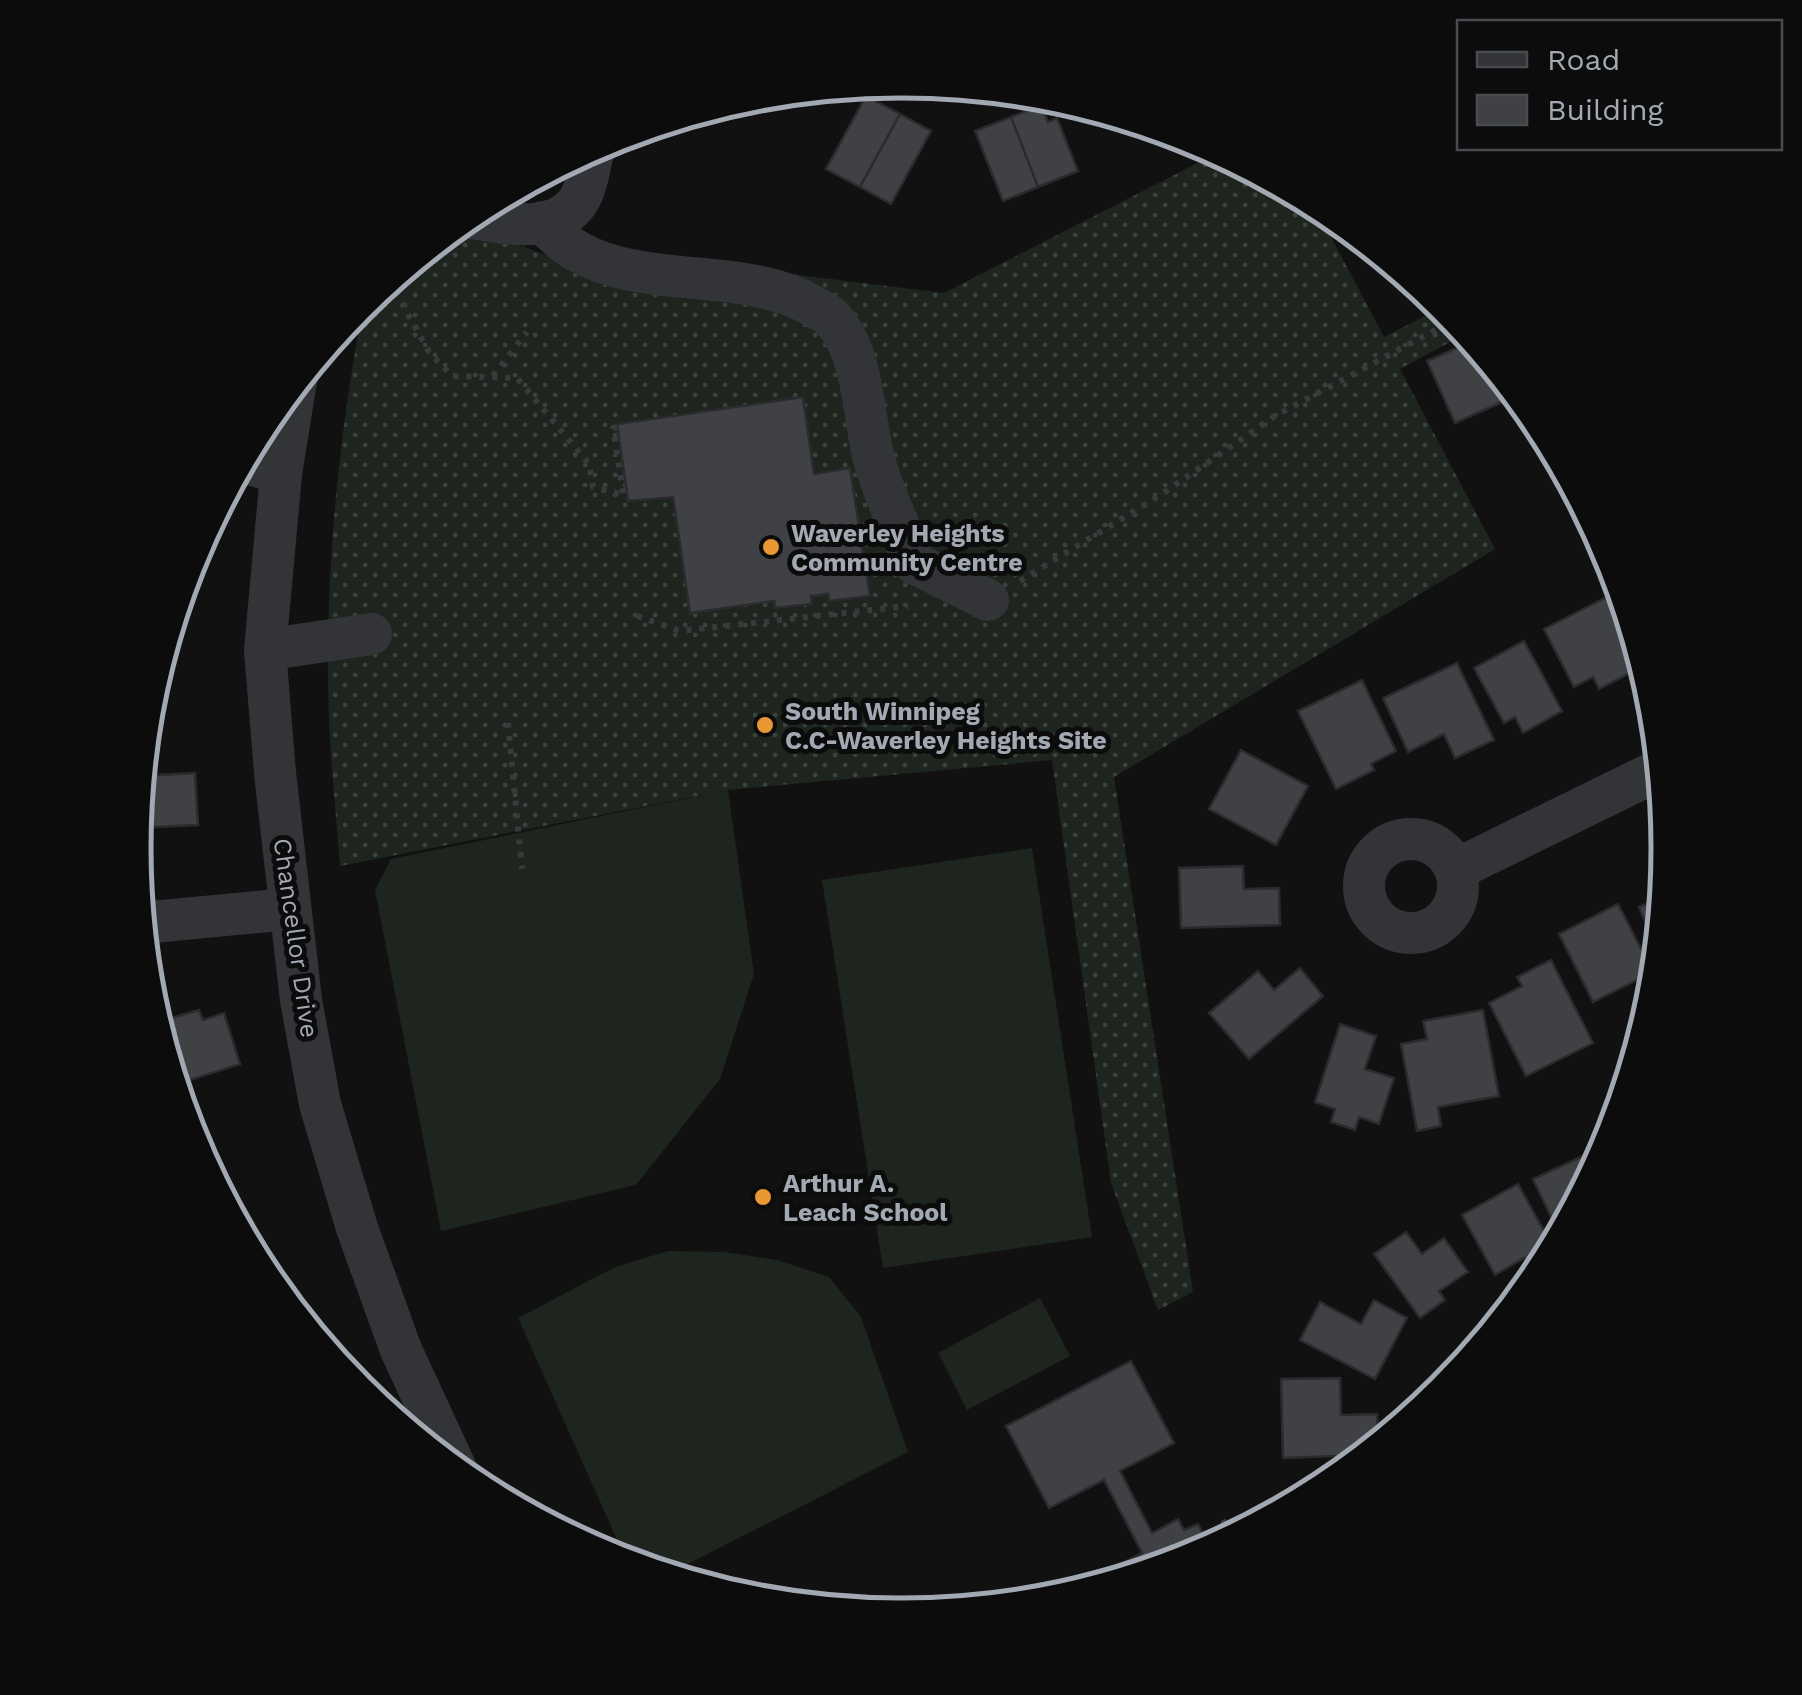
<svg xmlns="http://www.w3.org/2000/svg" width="1802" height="1695" font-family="'Work Sans',sans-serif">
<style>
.grass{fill:url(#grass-dots)}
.garden{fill:#1e251e}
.building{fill:#404145;stroke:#2b2b2e;stroke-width:2.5}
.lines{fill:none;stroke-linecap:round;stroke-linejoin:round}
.path{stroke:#383a3e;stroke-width:6;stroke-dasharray:5 8;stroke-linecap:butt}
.minor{stroke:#323437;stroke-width:42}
.poi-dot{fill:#e89733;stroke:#0c0c0d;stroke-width:4}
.labels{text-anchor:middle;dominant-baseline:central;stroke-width:10;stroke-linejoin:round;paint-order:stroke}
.poi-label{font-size:25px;font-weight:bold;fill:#a3a9b2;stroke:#0c0c0d;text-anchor:start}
.street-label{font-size:25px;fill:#a3a9b2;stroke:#0c0c0d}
.rim{fill:none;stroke:#a3a9b2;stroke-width:5}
</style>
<defs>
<pattern id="grass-dots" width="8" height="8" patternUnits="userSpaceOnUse" patternTransform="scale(2.5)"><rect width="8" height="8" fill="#1e251e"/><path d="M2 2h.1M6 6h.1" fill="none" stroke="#3c423c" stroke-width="1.8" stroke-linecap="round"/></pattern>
</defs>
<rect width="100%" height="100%" fill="#111112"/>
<path class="grass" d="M1219,152L1312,201L1384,337L1445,306L1467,333L1400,369L1495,549L1114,777L1193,1292L1158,1310L1111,1183L1052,760L728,790L340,866C335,802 328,738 328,674C327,548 341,424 364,300L445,234L512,242L551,257L630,254L944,293Z"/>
<path class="garden" d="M728,790L754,974L720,1079L636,1185L441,1231L375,890L391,859Z
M1032,848L1092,1237L883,1268L822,880Z
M668,1251L724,1252L777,1260L829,1277L861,1317L908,1452L678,1569L677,1578L627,1562L518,1318L615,1267Z
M1040,1298L1070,1356L967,1410L938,1353Z"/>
<path class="building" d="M866,96L900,114L860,187L826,169Z
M1041,105L1048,122L1057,118L1078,171L1038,187L1011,117Z
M900,114L931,131L891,204L860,187Z
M1011,117L1038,187L1003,201L975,131Z
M1473,341L1518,395L1455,423L1427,361Z
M803,397L814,474L850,468L870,596L829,601L828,594L811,596L812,604L775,608L774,601L690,613L673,497L628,501L617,424Z
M188,565L191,605L176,606Z
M1607,597L1643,666L1599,689L1593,677L1574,687L1544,629Z
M1524,641L1562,711L1523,733L1515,717L1504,723L1474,668Z
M1457,663L1494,740L1455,758L1444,734L1408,752L1383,698Z
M1362,680L1396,751L1371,764L1374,770L1336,789L1298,711Z
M1241,750L1308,786L1276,845L1209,809Z
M195,773L198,825L135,828L141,776Z
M1243,866L1244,889L1279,888L1280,925L1181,928L1179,868Z
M1664,897L1658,953L1639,907Z
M1618,904L1653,972L1593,1002L1559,934Z
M1551,960L1593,1043L1526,1076L1489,1003L1522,986L1517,977Z
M1300,968L1323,996L1249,1059L1209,1013L1258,971L1274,990Z
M199,1010L203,1020L224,1013L240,1064L181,1083L161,1021Z
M1483,1010L1499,1096L1438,1107L1441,1126L1417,1131L1401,1044L1427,1039L1423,1021Z
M1340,1024L1376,1036L1365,1069L1394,1078L1379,1124L1359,1117L1355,1130L1331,1122L1335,1109L1315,1102Z
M1581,1157L1590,1178L1560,1236L1533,1179Z
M1518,1184L1553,1247L1542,1269L1533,1273L1524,1258L1495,1275L1462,1215Z
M226,1189L242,1223L237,1226L219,1192Z
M1406,1232L1422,1254L1444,1238L1468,1272L1439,1291L1445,1300L1420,1318L1374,1254Z
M1374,1300L1407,1318L1375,1379L1300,1340L1320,1302L1361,1324Z
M1131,1361L1174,1443L1120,1471L1152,1533L1178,1519L1184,1530L1198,1524L1206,1539L1221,1532L1225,1540L1194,1557L1108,1583L1103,1573L1142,1553L1104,1480L1049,1508L1006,1426Z
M1340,1378L1341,1415L1377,1414L1378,1444L1364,1455L1283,1458L1281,1379Z"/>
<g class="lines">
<path class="path" d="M389,280L429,352L452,376L517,378L589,464L593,487L620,494
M493,376L527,332
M617,427L613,428L624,498
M1020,581L1159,496L1275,416L1456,319
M637,616L680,631L908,606
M508,723L522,869
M1223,1520L1232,1537"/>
<path class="minor" d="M465,217C501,222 555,237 579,200C588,185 590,162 595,145
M543,222C606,301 733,259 813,306C819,310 827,313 832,318C866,356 862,417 875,463C885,497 901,530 914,563L988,600
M296,381L281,474L265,650L275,773L301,1000L320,1104L357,1228L401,1350L457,1471
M241,461L281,474
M265,650L371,634
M1364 886a47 47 0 1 1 94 0a47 47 0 1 1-94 0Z
M1455,870L1661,769
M141,923L290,909"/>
</g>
<g class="poi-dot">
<circle cx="771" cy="547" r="10"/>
<circle cx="765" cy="725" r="10"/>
<circle cx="763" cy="1197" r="10"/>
</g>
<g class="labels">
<g class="poi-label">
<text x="791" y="533">Waverley Heights<tspan x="791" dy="29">Community Centre</tspan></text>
<text x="785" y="711">South Winnipeg<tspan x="785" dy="29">C.C-Waverley Heights Site</tspan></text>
<text x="783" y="1183">Arthur A.<tspan x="783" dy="29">Leach School</tspan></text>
</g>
<g class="street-label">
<text transform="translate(296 938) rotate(82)">Chancellor Drive</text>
</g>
</g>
<path d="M0 0H1802V1695H0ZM151 848a750 750 0 1 1 1500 0a750 750 0 1 1-1500 0Z" fill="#0c0c0d" fill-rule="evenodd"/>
<path class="rim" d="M151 848a750 750 0 1 1 1500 0a750 750 0 1 1-1500 0Z"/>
<rect x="1457" y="20" width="325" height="130" fill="#0c0c0d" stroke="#484b4f" stroke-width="2.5"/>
<rect x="1477" y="52" width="50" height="15" fill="#323437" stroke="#484b4f" stroke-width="2.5"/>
<text x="1547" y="70" font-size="30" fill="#a3a9b2">Road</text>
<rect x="1477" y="95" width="50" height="30" fill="#404145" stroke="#484b4f" stroke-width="2.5"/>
<text x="1547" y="120" font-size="30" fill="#a3a9b2">Building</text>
</svg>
